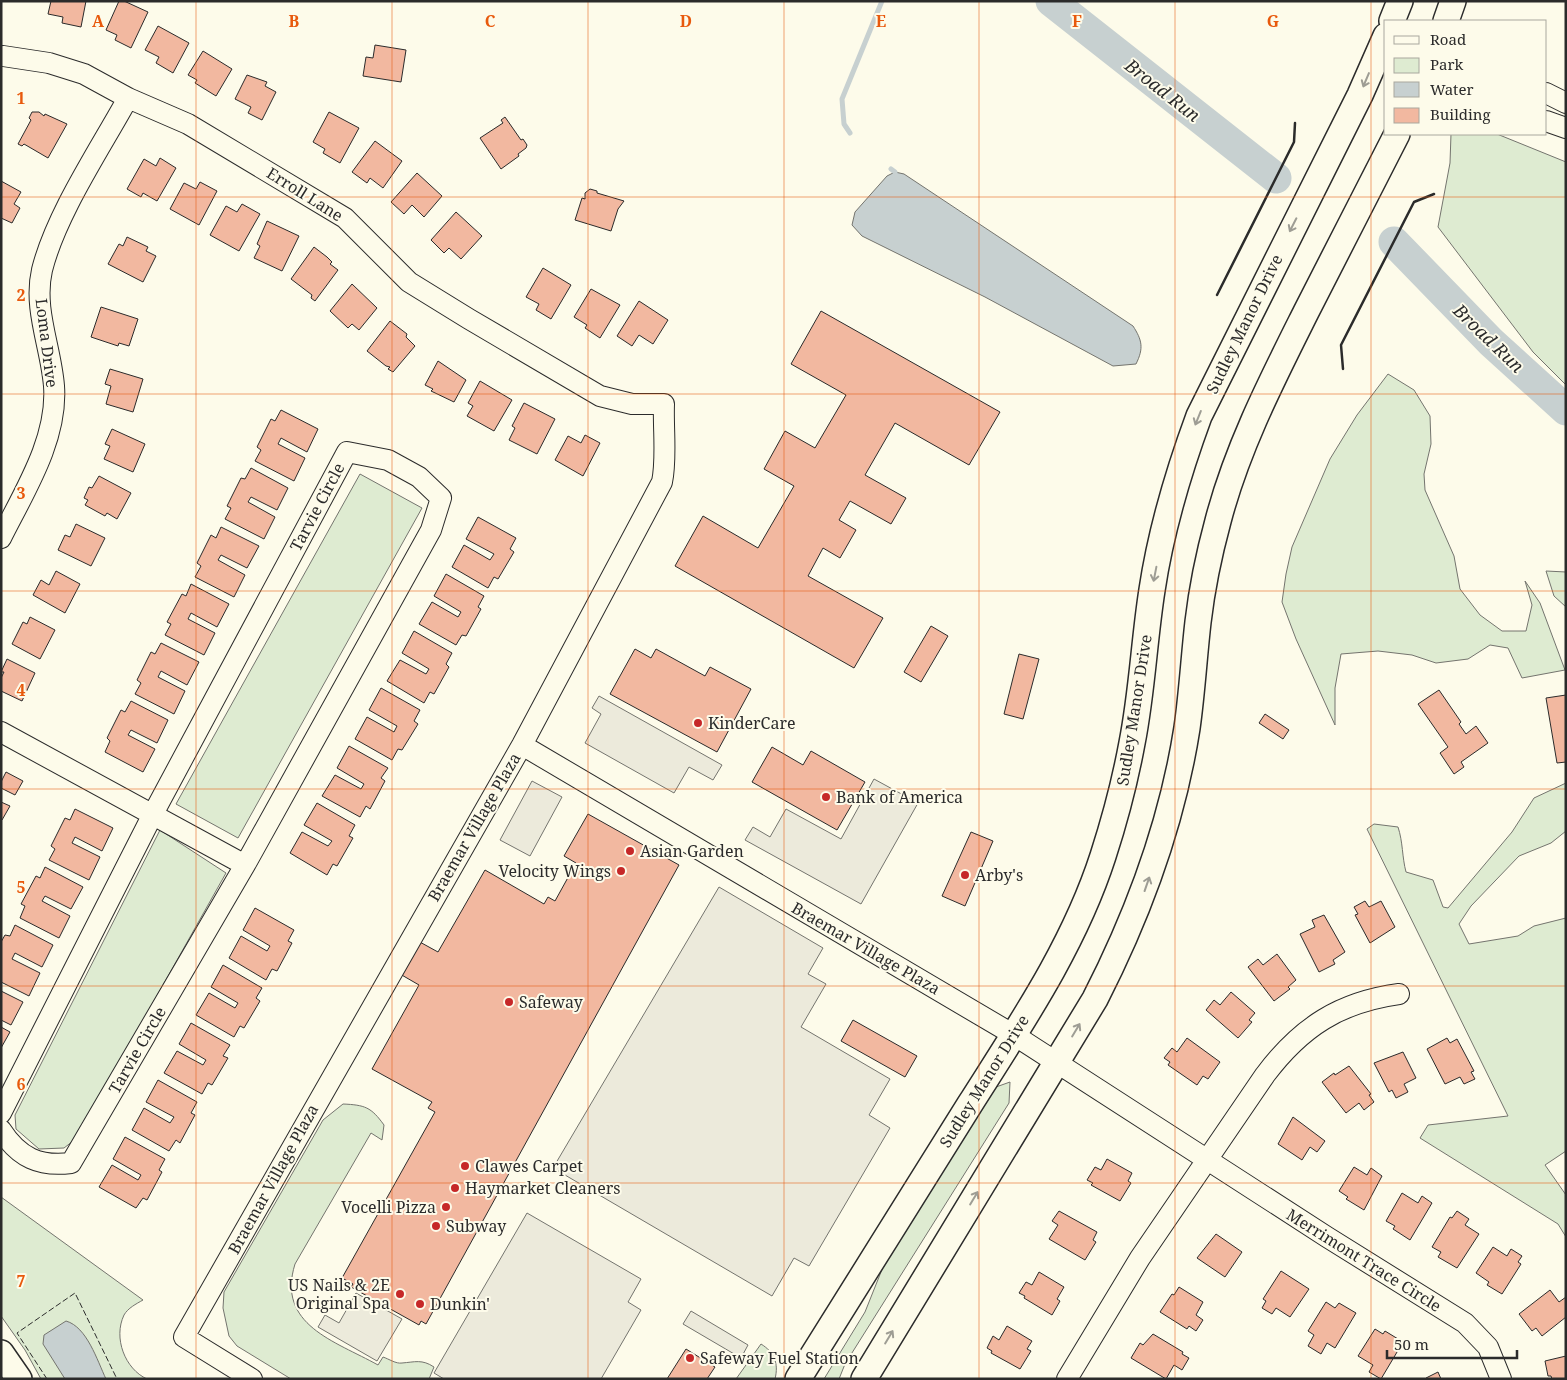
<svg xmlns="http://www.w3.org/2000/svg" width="1567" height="1380" font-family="'Noto Serif',serif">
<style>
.green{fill:#deebd1;stroke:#74746e}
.parking{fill:#eceadb;stroke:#74746e}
.water{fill:#c7d0d0;stroke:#74746e}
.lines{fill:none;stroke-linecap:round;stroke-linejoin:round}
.stream{stroke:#c7d0d0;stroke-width:5}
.river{stroke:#c7d0d0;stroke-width:31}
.building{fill:#f2b8a0;stroke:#2b2b2b}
.minor-casing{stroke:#2b2b2b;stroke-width:22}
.major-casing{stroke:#2b2b2b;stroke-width:28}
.minor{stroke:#fdfbea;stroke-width:20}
.major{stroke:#fdfbea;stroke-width:25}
.fence{stroke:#2b2b2b;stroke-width:1;stroke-dasharray:6 2.5;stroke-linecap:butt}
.wall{stroke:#2b2b2b;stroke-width:2.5}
.oneway{stroke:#9e9d94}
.grid{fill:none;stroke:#e8590c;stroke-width:1;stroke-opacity:0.55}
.poi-dot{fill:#c62828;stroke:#fdfbea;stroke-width:2}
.labels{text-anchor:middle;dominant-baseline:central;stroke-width:4;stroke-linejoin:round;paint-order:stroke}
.street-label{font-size:16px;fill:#2b2b2b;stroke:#fdfbea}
.poi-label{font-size:16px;fill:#2b2b2b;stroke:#fdfbea;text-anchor:start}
.water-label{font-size:18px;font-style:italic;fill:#2b2b2b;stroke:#fdfbea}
.grid-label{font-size:16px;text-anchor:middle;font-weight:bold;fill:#e8590c;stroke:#fdfbea;stroke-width:4;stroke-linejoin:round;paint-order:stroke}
</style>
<rect width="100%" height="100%" fill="#fdfbea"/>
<path class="green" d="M1451,134H1497L1566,162V385L1533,352L1438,227L1450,163Z
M1388,374L1414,390L1430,416L1431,444L1424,474L1425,490L1454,556L1460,589L1480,615L1502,631H1526L1532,605L1525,581L1540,603L1565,670L1522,678L1508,648L1490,645L1468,659L1436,663L1412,655L1378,651L1341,654L1335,688V725L1296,639L1282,602L1286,574L1292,547L1330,459L1357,415Z
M360,474L422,508L238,838L176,804Z
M1546,571L1566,572V607L1554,596Z
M1566,783V831L1551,843L1519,856L1471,906L1459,924L1469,944L1518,936L1534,926L1566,918V1151L1545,1165L1566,1195V1237L1558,1224L1420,1138L1428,1125L1508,1116L1367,829L1374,824L1398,827C1403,842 1402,857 1406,872L1433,880L1443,907L1448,908L1512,832L1534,798Z
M160,830L226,873L77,1138L64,1148L39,1149L16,1129L15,1115Z
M1010,1082L1009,1103L845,1364L839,1379H824L865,1312L889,1252L989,1096L996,1087Z
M343,1104C365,1105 371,1107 384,1125L382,1140L371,1133L295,1264C276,1325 335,1341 378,1365L383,1357C389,1359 396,1364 402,1363C415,1362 422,1359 434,1367L429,1379H291L237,1346L229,1336L223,1308L224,1292L323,1120Z
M1,1197L143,1300C136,1304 128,1308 124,1315C113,1338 125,1369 147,1379H41L25,1350L1,1316Z
M761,1344C774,1352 779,1363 775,1379H736Z"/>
<path class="parking" d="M599,696L722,765L713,780L689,767L674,793L585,743L601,714L592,708Z
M874,779L918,803L861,904L745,840L753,827L770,837L786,809L841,839Z
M532,781L562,797L530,856L500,840Z
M719,887L823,948L808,974L826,984L801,1027L890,1079L869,1115L890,1128L809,1266L794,1258L772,1296L553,1168Z
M527,1213L641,1279L628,1302L641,1310L601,1379H444L434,1373Z
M356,1293L402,1319L377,1361L318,1327L325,1315L339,1323Z
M691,1311L748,1345L741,1358L683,1324Z"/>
<path class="water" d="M895,172L904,174L1133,326C1142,340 1144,348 1136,364L1113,366L985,297L862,236L852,225L855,212L887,176Z
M66,1321C87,1327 97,1360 106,1379H65L43,1344L44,1335Z"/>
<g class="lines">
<path class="stream" d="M850,133L844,124L842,99L882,1
M891,169L895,172"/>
<path class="river" d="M1051,1L1276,178
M1394,242L1491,342L1566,410"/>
</g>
<path class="building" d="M51,1H86L81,27L62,23L63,17L48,14Z
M119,1H124L148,12L131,48L115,40L117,35L106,30Z
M158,26L189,43L173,73L156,63L159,57L145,50Z
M375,45L406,50L401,82L363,76L366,57L373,58Z
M203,51L232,69L216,96L195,83L197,80L188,75Z
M247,75L267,82L265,86L276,92L262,120L248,113L251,107L235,99Z
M32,112H39L44,116L45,114L67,124L48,158L24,144L22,146L18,144L31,120L29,118Z
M329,112L359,128L340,163L323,153L325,149L313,142Z
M505,117L521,140L523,139L527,145L526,148L518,154L519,156L501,169L480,138L503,123L501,120Z
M375,141L402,161L383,188L370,178L367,183L352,172Z
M160,158L176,168L157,201L143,193L141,197L127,189L144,159L156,166Z
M417,173L442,196L424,217L412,205L404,214L391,202Z
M1,181L21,192L14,204L20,208L12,223L1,218Z
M200,182L217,191L199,225L170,209L184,183L196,189Z
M590,189L597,191V193L624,201L618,209L611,231L575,220L582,198L585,199V193Z
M242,204L260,214L239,251L210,235L226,206L237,212Z
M456,212L482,236L461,259L449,248L444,253L431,240Z
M267,221L299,236L282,271L254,258L260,246L257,244Z
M127,237L148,247L146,251L156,256L143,282L108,264L119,244L123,246Z
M314,247L327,257L332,262L330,264L338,270L315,301L311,298L312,295L291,279Z
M543,268L571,285L551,319L536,310L539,304L526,297Z
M352,284L377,308L359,330L352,324L348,328L330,311Z
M591,289L620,305L600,338L585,328L587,325L574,317Z
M639,301L668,320L653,344L639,335L632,346L617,336Z
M101,307L138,319L129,346L119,343L118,346L91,337Z
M821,311L1000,412L969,465L895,423L865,475L906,498L891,524L850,501L839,520L856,530L840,558L823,548L808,576L883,618L854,668L675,566L703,516L758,548L794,486L764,469L785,431L815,448L846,395L791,364Z
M390,321L407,334L406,337L415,346L393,372L388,369L390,367L386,366L367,351Z
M438,361L466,380L454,402L431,391L433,389L425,385Z
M110,369L143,379L133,412L106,404L111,386L105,384Z
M480,381L512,400L494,431L467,416L473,406L468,403Z
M524,403L555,419L537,454L509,440L515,428L512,426Z
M281,410L318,429L307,452L281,438L278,444L305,458L294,481L255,461L261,450L257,447L271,419L275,421Z
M112,429L145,444L133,472L104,459L110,446L105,444Z
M585,435L600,443L583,476L555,460L568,436L581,443Z
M251,468L288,488L277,510L251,497L248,502L275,517L264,539L225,519L231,508L227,506L241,478L245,479Z
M99,476L131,493L117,519L107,513L105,516L85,505L88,500L84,498L89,487L92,488Z
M478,517L516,538L510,549L514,552L498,579L494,577L488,588L452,567L464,545L490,560L494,554L466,539Z
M76,524L105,538L91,566L58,550L65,535L70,537Z
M221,527L259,546L247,568L221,555L218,560L245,575L234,597L195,577L201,566L197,563L211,535L216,538Z
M56,571L80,584L65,613L33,595L41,580L49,585Z
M446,574L484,596L478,607L481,609L466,636L462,635L456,645L419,624L432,602L458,617L461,612L434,596Z
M191,584L229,604L217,627L191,613L188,619L215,633L204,655L165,635L171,624L167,622L182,594L186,596Z
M30,617L55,630L40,659L12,644L23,622L27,624Z
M931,626L948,636L921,682L904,672Z
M414,631L452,653L446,664L449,667L434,694L430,692L424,703L387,681L400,660L426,674L429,669L402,653Z
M161,643L199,662L187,685L161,671L158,677L185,691L174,714L135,694L141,683L137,680L151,652L155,654Z
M635,649L651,658L656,649L705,676L710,667L751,689L717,752L610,694Z
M1019,654L1039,659L1023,719L1004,714Z
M7,659L35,673L22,701L1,691V678L4,672H1Z
M381,688L420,710L414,721L418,724L402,750L398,749L392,760L355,739L367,717L394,732L397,726L369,710Z
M1439,690L1461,722L1459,724L1466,734L1476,726L1488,743L1461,762L1464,767L1454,774L1440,753L1448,747L1418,704Z
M1566,695V762L1557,763L1546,698Z
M131,701L168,720L157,743L131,730L128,735L155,749L143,772L105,752L110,741L107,738L121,710L125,712Z
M1265,714L1289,730L1283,739L1259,723Z
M349,746L388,768L381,778L385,781L370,809L366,806L360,817L322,796L335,775L361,789L364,784L337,768Z
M772,747L803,765L811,751L865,782L837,830L752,782Z
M6,772L23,781L15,795L1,788V782Z
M1,802L10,806L2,820H1Z
M317,803L355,825L349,836L353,838L337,866L333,864L327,875L290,853L302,832L328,846L332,841L304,825Z
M75,809L113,828L102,851L75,837L72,843L100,857L89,880L49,860L55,849L51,846L65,818L70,820Z
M588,814L679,865L426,1324L421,1321L419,1325L351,1287L353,1284L342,1278L435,1112L428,1108L432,1102L372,1069L419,985L400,974L418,941L438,952L485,870L544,904L548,897L555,901L576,863L564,856Z
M971,832L993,841L965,906L942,896Z
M45,867L83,887L71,909L45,896L42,901L70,916L59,938L20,918L25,906L21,904L36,876L40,878Z
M1365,901L1369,907L1381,901L1395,927L1370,943L1355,915L1358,914L1354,907Z
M255,908L294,930L288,941L292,943L277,971L272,969L266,980L229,958L241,936L267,951L270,946L243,930Z
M1324,915L1345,952L1333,960L1335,964L1319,972L1300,934L1315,927L1312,920Z
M15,925L53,945L42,967L15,953L12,959L40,973L29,996L1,982V942L5,935L10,936Z
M1277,954L1296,980L1288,987L1290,989L1274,1001L1248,967L1258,959L1263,965Z
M223,965L262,988L256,998L260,1001L244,1028L240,1026L234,1037L196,1015L209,993L235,1008L238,1003L211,987Z
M1,991L23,1002L11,1025L1,1020Z
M1231,992L1255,1013L1249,1020L1252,1022L1238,1038L1206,1010L1214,1000L1220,1005Z
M853,1020L917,1056L905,1077L841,1041Z
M191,1023L230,1045L223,1056L228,1058L212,1085L208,1083L202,1094L164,1073L177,1051L203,1065L206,1060L179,1044Z
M1,1027L10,1032L1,1048Z
M1187,1038L1220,1062L1208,1079L1203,1076L1197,1085L1168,1065L1170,1062L1164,1058L1172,1048L1177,1052Z
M1447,1038L1450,1043L1457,1039L1474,1071L1471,1072L1475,1079L1464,1084L1460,1077L1445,1084L1427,1049Z
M1403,1052L1416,1078L1404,1084L1408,1092L1396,1098L1392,1090L1389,1092L1374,1063Z
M1349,1066L1371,1094L1369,1095L1374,1102L1364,1110L1359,1103L1346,1113L1322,1082L1334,1073L1335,1075Z
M158,1080L197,1102L191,1113L195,1115L180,1143L176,1140L169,1151L132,1130L144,1108L170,1123L174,1117L146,1102Z
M1293,1117L1325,1141L1317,1152L1310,1147L1302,1160L1278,1144Z
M125,1137L165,1159L159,1170L162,1172L147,1200L143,1198L136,1208L99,1187L112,1165L138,1180L141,1175L113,1159Z
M1107,1159L1132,1173L1128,1181L1131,1183L1120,1201L1091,1185L1093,1183L1087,1180L1095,1167L1101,1170Z
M1354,1167L1367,1175L1371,1168L1382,1176L1364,1210L1346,1199L1348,1197L1339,1191Z
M1402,1193L1418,1203L1422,1196L1432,1203L1410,1240L1393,1229L1395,1226L1386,1221Z
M1059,1211L1097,1232L1093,1240L1096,1242L1085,1260L1049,1239L1058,1225L1052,1221Z
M1457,1211L1469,1219L1465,1225L1479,1234L1457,1268L1438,1257L1441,1252L1432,1247L1450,1217L1452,1218Z
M1216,1234L1242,1252L1225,1277L1197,1258Z
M1493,1247L1507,1256L1511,1249L1522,1256L1518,1262L1521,1264L1502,1294L1487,1285L1489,1282L1476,1273Z
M1281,1271L1309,1289L1290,1317L1276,1308L1272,1314L1262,1308L1266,1301L1263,1299Z
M1039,1272L1064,1287L1057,1299L1060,1301L1052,1315L1024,1298L1025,1296L1019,1293L1026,1282L1032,1285Z
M1179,1287L1203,1302L1196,1315L1203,1320L1196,1331L1189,1326L1187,1329L1160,1312L1172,1294L1174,1295Z
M1550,1290L1559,1302L1566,1297V1317L1542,1336L1536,1328L1532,1331L1519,1314Z
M1326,1302L1335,1308L1339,1303L1356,1313L1335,1348L1327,1343L1321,1354L1308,1346L1314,1335L1308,1331Z
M1007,1326L1032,1341L1027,1349L1031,1351L1020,1369L991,1353L992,1351L987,1348L993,1336L999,1340Z
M1375,1329L1383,1334L1385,1331L1403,1342L1381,1379L1369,1372L1373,1365L1358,1356Z
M1153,1334L1183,1352L1182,1354L1189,1358L1182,1370L1174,1365L1166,1379L1131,1358L1140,1343L1143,1345Z
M686,1349L715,1367L707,1379H667Z
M1566,1356V1379H1552L1551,1376H1548L1545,1361Z
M1438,1372L1441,1379H1426V1378Z"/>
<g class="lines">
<defs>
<path id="minor" d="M3,56L49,63L84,74L128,98L188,124L345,218L409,282L469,319L600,396L632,404H664C663,429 667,459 662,482L522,745L184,1337L252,1379
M1546,93L1566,103
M1546,121L1566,128
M1,538C24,492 58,439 54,386C51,347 33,309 42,270C56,214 100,149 128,98
M1,732L245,865
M522,745L1014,1035L1327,1237L1465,1323L1488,1347L1501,1379
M1,1113L153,814L347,452L388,460L419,477L441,498L431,530L245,865L71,1163C40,1167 19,1158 1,1130
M1067,1379L1140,1258L1265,1075C1301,1027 1340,1002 1399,994"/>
<path id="major" d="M1392,21L1400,1
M1446,21L1453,1
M1,1353L19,1379
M798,1379C855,1287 913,1196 970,1104C1020,1025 1074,946 1103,856C1115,819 1125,781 1132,743C1142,693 1144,641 1152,590C1161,530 1178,473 1199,416L1360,95L1386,36
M864,1379L1095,999C1139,913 1172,824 1187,728C1192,693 1194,657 1198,622C1202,588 1209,554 1218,521C1237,448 1272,380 1306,312C1336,253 1367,193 1397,134"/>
</defs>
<use href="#minor" class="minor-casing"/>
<use href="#major" class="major-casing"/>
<use href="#minor" class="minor"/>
<use href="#major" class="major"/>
<path class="fence" d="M47,1379L17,1333L75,1293L117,1379"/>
<path class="wall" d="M1217,295L1294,142L1295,123
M1343,369L1341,345L1414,202L1434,194"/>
</g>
<defs><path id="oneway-shaft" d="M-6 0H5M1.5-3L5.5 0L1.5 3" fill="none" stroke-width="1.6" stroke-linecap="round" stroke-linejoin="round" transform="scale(1.25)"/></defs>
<g class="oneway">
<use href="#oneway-shaft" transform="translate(1366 80) rotate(113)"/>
<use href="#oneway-shaft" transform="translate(1293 225) rotate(117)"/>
<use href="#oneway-shaft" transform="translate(1198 418) rotate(112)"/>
<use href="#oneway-shaft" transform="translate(1155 574) rotate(101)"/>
<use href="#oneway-shaft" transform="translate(1147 884) rotate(-71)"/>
<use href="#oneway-shaft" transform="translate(1076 1030) rotate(-59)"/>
<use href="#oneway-shaft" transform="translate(974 1198) rotate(-59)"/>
<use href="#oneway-shaft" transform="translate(889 1337) rotate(-59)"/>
</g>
<path class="grid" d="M196,1V1379M392,1V1379M588,1V1379M784,1V1379M979,1V1379M1175,1V1379M1371,1V1379M1,197H1566M1,394H1566M1,591H1566M1,789H1566M1,986H1566M1,1183H1566"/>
<g class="poi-dot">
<circle cx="698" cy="723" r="5"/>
<circle cx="826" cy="797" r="5"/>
<circle cx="630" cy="851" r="5"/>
<circle cx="621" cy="871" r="5"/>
<circle cx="965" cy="875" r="5"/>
<circle cx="509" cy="1002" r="5"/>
<circle cx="465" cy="1166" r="5"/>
<circle cx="455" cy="1188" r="5"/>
<circle cx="446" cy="1207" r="5"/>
<circle cx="436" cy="1226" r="5"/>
<circle cx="400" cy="1294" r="5"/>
<circle cx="420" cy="1304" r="5"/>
<circle cx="690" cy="1358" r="5"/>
</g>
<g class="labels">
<g class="street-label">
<text transform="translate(305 194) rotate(32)">Erroll Lane</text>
<text transform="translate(1244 324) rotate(-64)">Sudley Manor Drive</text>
<text transform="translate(47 343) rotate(83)">Loma Drive</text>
<text transform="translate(317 507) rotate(-62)">Tarvie Circle</text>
<text transform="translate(1134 710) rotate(-81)">Sudley Manor Drive</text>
<text transform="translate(474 827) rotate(-60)">Braemar Village Plaza</text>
<text transform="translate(866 948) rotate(30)">Braemar Village Plaza</text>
<text transform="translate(137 1050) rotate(-60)">Tarvie Circle</text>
<text transform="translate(984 1081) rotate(-58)">Sudley Manor Drive</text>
<text transform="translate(273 1179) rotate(-61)">Braemar Village Plaza</text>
<text transform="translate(1364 1260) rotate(32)">Merrimont Trace Circle</text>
</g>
<g class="poi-label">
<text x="708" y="723">KinderCare</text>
<text x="836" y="797">Bank of America</text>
<text x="640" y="851">Asian Garden</text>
<text x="611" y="871" text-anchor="end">Velocity Wings</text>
<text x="975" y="875">Arby's</text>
<text x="519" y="1002">Safeway</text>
<text x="475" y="1166">Clawes Carpet</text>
<text x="465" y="1188">Haymarket Cleaners</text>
<text x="436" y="1207" text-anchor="end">Vocelli Pizza</text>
<text x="446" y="1226">Subway</text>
<text x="390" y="1285" text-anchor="end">US Nails &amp; 2E<tspan x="390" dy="18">Original Spa</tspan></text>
<text x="430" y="1304">Dunkin'</text>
<text x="700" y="1358">Safeway Fuel Station</text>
</g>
<g class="water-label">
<text transform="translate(1163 90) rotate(38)">Broad Run</text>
<text transform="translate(1489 338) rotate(44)">Broad Run</text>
</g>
</g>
<g class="grid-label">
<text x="98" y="27">A</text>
<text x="294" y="27">B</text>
<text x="490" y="27">C</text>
<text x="686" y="27">D</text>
<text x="881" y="27">E</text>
<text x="1077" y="27">F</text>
<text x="1273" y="27">G</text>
<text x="21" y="104">1</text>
<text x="21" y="301">2</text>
<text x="21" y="499">3</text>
<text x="21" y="696">4</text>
<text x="21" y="893">5</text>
<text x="21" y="1090">6</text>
<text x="21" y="1287">7</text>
</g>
<rect width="1567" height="1380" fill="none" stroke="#2b2b2b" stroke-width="5"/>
<rect x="1384" y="20" width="162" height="115" fill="#fdfbea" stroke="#a9a89e"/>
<rect x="1394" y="36" width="25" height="8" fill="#fdfbea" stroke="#a9a89e"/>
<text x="1430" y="45" font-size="15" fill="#2b2b2b">Road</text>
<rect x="1394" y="58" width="25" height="15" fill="#deebd1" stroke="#a9a89e"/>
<text x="1430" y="70" font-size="15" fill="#2b2b2b">Park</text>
<rect x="1394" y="82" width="25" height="15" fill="#c7d0d0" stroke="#a9a89e"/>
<text x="1430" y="95" font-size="15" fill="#2b2b2b">Water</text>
<rect x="1394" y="108" width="25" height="15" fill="#f2b8a0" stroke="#a9a89e"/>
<text x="1430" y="120" font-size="15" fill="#2b2b2b">Building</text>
<path d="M1387 1350v8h130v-8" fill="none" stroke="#2b2b2b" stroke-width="2.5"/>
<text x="1394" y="1350" font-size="15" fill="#2b2b2b" stroke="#fdfbea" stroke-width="4" paint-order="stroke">50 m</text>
</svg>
